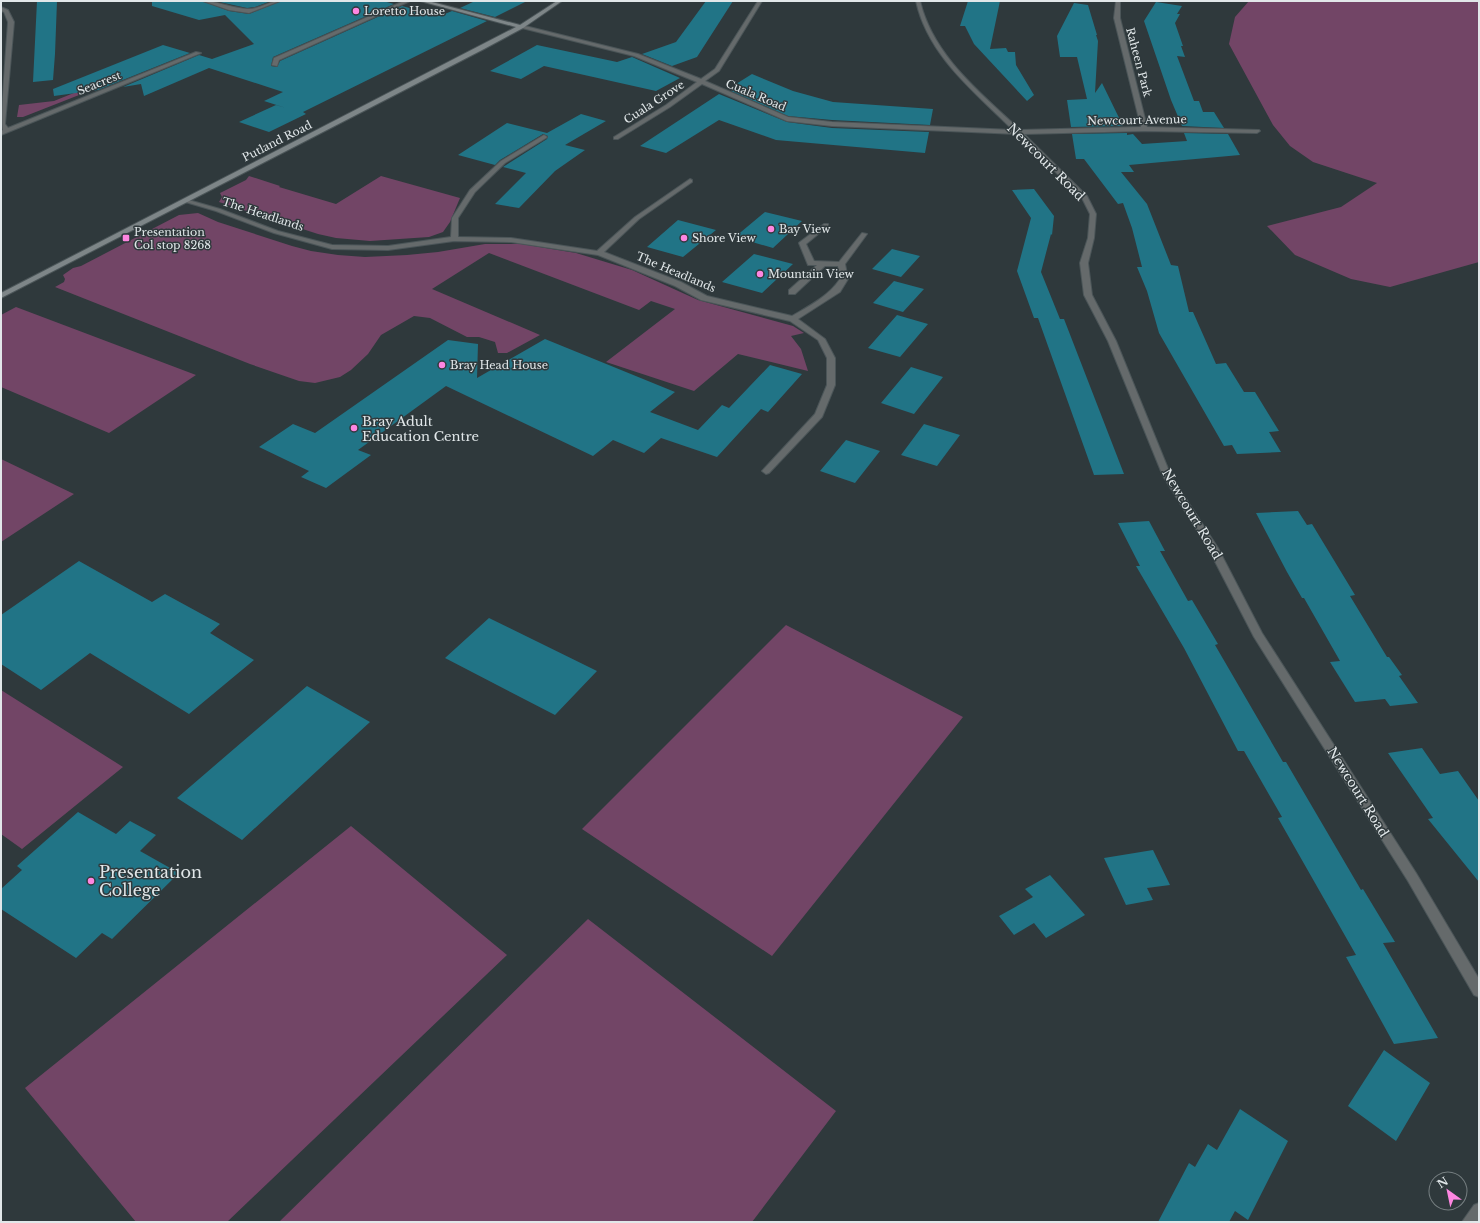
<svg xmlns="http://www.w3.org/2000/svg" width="1480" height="1223" font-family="'Libre Baskerville',serif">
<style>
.green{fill:#724566}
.building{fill:#217486}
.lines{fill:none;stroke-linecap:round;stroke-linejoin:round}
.street-casing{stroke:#4b5558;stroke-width:2}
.secondary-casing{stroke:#4b5558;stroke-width:2}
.street{fill:#656a6b;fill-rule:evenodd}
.secondary{fill:#7e8688;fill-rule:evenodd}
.poi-dot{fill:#fe86e1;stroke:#2f393c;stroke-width:1.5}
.labels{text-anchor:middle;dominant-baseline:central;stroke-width:3;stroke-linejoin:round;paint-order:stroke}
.far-poi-label{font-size:11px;fill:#e1e7e9;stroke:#2f393c;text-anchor:start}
.far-street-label{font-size:11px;fill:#e1e7e9;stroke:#2f393c}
.street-label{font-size:13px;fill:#e1e7e9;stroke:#2f393c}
.poi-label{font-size:13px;fill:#e1e7e9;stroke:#2f393c;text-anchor:start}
.near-poi-label{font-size:16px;fill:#e1e7e9;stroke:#2f393c;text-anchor:start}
</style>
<rect width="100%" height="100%" fill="#2f393c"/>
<path class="green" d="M1249,1H1479V262L1390,287L1351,279L1295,255L1267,226L1341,207L1377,183L1313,162L1290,146L1273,125L1229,44L1235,17Z
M96,84L102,86L23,117H17L19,105L54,101Z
M249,176L280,186L279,187L336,204L381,176L460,198L450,222L443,232L429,237L370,241L336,238L318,234L219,202L222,197L220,193L246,180Z
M198,213L218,222L292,246L311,251L338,255L365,257L407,255L438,252L485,244H521L576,253L632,270L698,300L793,326L804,333L791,336L801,349L808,371L738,354L694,391L606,362L675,309L651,301L639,310L489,253L432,289L540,335L507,353H498L495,342L479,337H467L430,318L414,316L381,335L368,354L351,370L340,377L315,383L299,381L250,364L55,287L64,282L65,279L63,275L73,268L81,266L179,215Z
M16,307L196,375L109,433L1,387V315Z
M1,459L74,494L1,542Z
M786,625L963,717L772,956L582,829Z
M1,690L123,767L22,849L1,834Z
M351,826L507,955L227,1222H136L25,1088Z
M588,919L836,1111L752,1222H279Z"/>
<path class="building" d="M37,1H57L55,54L53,80L33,82Z
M152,1H202L229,11L249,14L281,1H383L394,4L273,57L271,66L277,67L280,61L402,6L440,16L452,11L487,21L303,112L306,114L269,132L239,122L276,105L286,108L264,101L283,92L209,68L144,96L141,84L123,87L199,55L212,59L254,44L225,15L199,20L152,6Z
M215,1L247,2L271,1L255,7L247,8Z
M475,1H527L495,17L460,8Z
M706,1H733L697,57L672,66L642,54L676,42Z
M968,1H1000L990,49L1006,48L1008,52H1015L1016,65L1034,95L1027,101L974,44L965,26H960Z
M1156,2L1182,6L1177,14H1180L1175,23L1183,46H1181L1185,57L1177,56L1194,101H1199L1203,112H1214L1224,128L1182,126L1171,100L1144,21Z
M1074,3L1088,5L1097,35H1096L1098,41L1095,93L1102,83L1123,126L1071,127L1067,100L1087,99L1077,57H1060L1057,36Z
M163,45L190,53L98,90L54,96L53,89Z
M537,45L617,62L632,57L680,78L656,91L544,66L521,79L490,71Z
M752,74L793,91L833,102L933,109L930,125L832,120L788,116L731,91L736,84Z
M719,94L787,122L832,128L929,132L925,153L776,140L719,120L666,153L640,146Z
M581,114L606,121L565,145L585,150L555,171L519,208L495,204L526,173L503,167L547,139L548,136L543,134L500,160L495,165L458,155L507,123L547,133Z
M1127,133V135L1133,134L1142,144L1187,141L1184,133L1228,134L1240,155L1129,165L1134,172H1121L1147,204L1171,265L1178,266L1189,312H1193L1216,364L1226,363L1244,392H1255L1279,431L1269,432L1281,452L1237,454L1232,445L1224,446L1159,333L1147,291L1137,267H1142L1132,228L1123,203L1118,204L1084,159H1076L1072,134Z
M1034,189L1054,216L1052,235L1051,234L1041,272L1060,319H1064L1124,474L1094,475L1038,318H1034L1017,271L1031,218L1012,190Z
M765,212L802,221L773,248L735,237Z
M678,220L716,230L683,257L647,247Z
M892,249L920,256L901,277L872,269Z
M754,254L793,264L762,293L722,282Z
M894,281L924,289L903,312L873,303Z
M897,315L928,324L900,357L868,348Z
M545,339L675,392L650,412L698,430L722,405L729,408L770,365L802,374L768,412L761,409L717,457L661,438L644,453L613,440L593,456L446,386L358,450L371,455L326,488L301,477L309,471L259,447L293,424L315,433L448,340L478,344L477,378Z
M911,367L943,377L914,414L881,403Z
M924,424L960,435L937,466L901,455Z
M846,440L880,451L855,483L820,471Z
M1298,511L1307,525L1312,524L1355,595L1350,596L1387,657H1389L1402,675L1399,676L1418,703L1390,706L1385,699L1355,702L1330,662L1340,661L1304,598H1302L1287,572L1256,513Z
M1149,521L1165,551H1160L1188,601L1192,600L1218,644L1215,645L1283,762H1286L1361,890L1363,889L1395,942L1383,943L1438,1038L1394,1044L1346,957L1356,955L1278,818L1282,817L1244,751H1238L1184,648L1136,566H1140L1118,523Z
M79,561L152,602L165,594L220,624L210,633L254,660L189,714L90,653L41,690L1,664V615Z
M489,618L597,671L555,715L445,658Z
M307,686L370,722L242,840L177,798Z
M1422,748L1440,774L1458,771L1479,801V882L1428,819L1433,818L1388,753Z
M78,812L116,834L130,821L156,835L140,851L179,873L112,939L102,933L76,958L1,909V889L22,870L17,866Z
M1153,850L1170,885L1147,888L1153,900L1126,905L1104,858Z
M1050,875L1085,915L1046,938L1034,923L1014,935L999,916L1033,897L1025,889Z
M1384,1050L1430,1083L1396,1141L1348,1106Z
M1240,1109L1288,1141L1248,1220L1235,1211L1229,1222H1158L1189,1163L1195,1167L1208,1144L1217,1150Z"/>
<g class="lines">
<defs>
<path id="street" d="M203,1C217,1 231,8 247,9C258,10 269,1 280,1L249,13L229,10Z
M404,1H410L279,60L277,66L272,65L274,58Z
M758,1H762L719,71L705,81L788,117L832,122L1013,130C975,92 928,56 916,1H920C933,56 981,93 1020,130L1141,127L1114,18L1116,1H1120V18L1147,127L1259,130L1260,131L1257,133L1144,131L1024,134L1087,196L1096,214L1094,238L1088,263L1092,295L1116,341L1171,476L1218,548L1262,633L1416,873L1479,979V997L1474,995L1408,881L1254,637L1208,548L1163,476L1108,341L1084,295L1080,263L1088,238L1090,214L1082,198L1017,134L832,126L787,121L702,84L670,107L618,139H614V137L666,105L697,82L634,56L518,27L521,25L638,54L701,79L715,69Z
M1,7L8,10L14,22L5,124L8,128L196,52L201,53L1,135V131L3,130C0,119 7,40 8,22L4,12L1,11Z
M544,135L547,137L546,138L505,163L475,192L458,218V237L511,238L597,251L635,217L690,179L692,180V182L639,219L604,252L681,282L707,296L792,316C809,306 829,296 840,279L838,266H825L795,294H789V290L817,265H808L799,243L800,242L824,224H828V226L806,244L814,261L839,262L862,233L867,234L845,264L848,279L840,292L798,319L825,339L835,358V385L822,417L769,473L766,474L762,471L815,414L827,385V358L818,340L790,321L701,300L675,286L598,255L511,242L454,241L388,250L332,249L274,233L216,211L182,201L185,199L220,209L278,231L332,245L388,246L451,237L452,218L470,190L501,161Z
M1479,1203V1222H1462L1474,1205Z"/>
<path id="secondary" d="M420,1H428L520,25L557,1H562L523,28L484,49L1,298V293L516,27Z"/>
</defs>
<use href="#street" class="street-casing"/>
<use href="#secondary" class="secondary-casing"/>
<use href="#street" class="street"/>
<use href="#secondary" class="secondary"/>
</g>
<g class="poi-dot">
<circle cx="356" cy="11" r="4"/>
<circle cx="771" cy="229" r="4"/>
<rect x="122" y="234" width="8" height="8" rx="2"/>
<circle cx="684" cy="238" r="4"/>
<circle cx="760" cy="274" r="4"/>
<circle cx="442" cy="365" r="4"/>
<circle cx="354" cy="428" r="4"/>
<circle cx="91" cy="881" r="4"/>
</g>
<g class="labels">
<g class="far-poi-label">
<text x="364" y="11">Loretto House</text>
<text x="779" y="229">Bay View</text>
<text x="134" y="232">Presentation<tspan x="134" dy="13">Col stop 8268</tspan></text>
<text x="692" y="238">Shore View</text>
<text x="768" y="274">Mountain View</text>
<text x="450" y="365">Bray Head House</text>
</g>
<g class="far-street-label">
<text transform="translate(1139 62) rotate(75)">Raheen Park</text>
<text transform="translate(99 83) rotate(-22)">Seacrest</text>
<text transform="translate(756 95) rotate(23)">Cuala Road</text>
<text transform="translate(654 102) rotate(-33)">Cuala Grove</text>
<text transform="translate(1137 120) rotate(-1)">Newcourt Avenue</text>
<text transform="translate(277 141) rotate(-27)">Putland Road</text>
<text transform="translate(263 214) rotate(18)">The Headlands</text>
<text transform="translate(676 272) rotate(23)">The Headlands</text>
</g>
<g class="street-label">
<text transform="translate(1046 162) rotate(45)">Newcourt Road</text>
<text transform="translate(1192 514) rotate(59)">Newcourt Road</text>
<text transform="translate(1358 792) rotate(58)">Newcourt Road</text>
</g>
<g class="poi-label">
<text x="362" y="421">Bray Adult<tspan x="362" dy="15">Education Centre</tspan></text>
</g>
<g class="near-poi-label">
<text x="99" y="872">Presentation<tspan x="99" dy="18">College</tspan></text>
</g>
</g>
<rect width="1480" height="1223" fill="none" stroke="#e1e7e9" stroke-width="4"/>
<g transform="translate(1448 1191) rotate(327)"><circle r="19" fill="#2f393c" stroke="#767f81"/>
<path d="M0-3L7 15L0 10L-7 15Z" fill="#fe86e1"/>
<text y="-6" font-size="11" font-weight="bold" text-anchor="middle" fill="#e1e7e9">N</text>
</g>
</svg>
